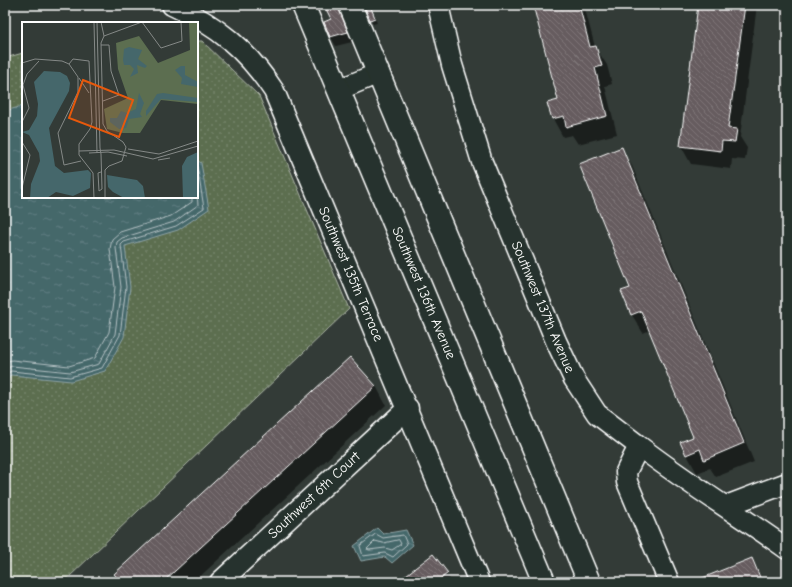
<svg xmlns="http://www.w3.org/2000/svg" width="792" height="587" font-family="'Comic Neue',sans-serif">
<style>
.green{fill:url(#green-dots);stroke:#aeb6a8}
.water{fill:url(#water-ripples);stroke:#8fa4a6}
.shadow{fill:#0007}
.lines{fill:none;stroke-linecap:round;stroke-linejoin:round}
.shore{stroke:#b5c2c4;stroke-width:1}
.building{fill:url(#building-back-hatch);stroke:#fff}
.minor-casing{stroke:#fff;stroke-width:23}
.tertiary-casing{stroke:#fff;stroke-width:25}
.minor{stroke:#26332d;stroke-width:20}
.tertiary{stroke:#26332d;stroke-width:22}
.labels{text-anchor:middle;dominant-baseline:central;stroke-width:3;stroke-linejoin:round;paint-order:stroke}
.street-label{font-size:14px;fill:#fff;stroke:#26332d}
.inset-road{fill:none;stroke:#858987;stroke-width:1}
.view{fill:#e8590c;fill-opacity:0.15;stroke:#e8590c;stroke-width:2}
.inset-edge{fill:none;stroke:#fff;stroke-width:2}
</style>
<defs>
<pattern id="green-dots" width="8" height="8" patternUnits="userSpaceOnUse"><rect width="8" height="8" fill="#5c6e50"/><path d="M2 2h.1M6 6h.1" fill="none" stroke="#74846a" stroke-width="1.8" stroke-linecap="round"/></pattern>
<pattern id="water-ripples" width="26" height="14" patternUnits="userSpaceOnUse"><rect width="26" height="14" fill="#45676b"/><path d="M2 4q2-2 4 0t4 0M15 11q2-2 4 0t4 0" fill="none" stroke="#617e81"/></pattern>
<pattern id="building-back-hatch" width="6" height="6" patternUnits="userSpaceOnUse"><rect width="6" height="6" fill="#665c5f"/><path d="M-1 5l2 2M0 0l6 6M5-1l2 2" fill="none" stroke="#7d7477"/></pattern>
</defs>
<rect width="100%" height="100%" fill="#333b37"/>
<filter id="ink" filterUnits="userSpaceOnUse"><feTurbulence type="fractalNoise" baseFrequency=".025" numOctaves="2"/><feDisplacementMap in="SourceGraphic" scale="8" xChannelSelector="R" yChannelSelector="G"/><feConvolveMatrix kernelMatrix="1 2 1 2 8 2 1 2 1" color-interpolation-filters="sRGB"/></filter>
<g filter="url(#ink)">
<path class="green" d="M197,41H202L259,96L349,309L68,578L71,582H5V58L23,53V197H197Z"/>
<path class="water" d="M23,106V197H197V160L201,163L209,209L178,230L125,246L130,287L124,337L105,371L71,381L11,375L5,380V111Z
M377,528L383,534L406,530L413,545L392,563L385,557L361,561L354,546Z"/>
<path class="shadow" d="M327,5H342L344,9L343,20L352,42L336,46L331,37L332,19Z
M365,5H370L377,23L373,24Z
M534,5H584L595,47L607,65L612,84L605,86L617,134L578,144L572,135L563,137L553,119L549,104L559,101Z
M699,5H757L740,137L747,148L745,160L732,159L731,169L691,164L681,146Z
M621,148L632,166L754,462L716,477L710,468L697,473L687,455L682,443L694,437L650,330L643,333L632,315L623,292L632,288Z
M350,358L376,386L386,405L194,582H120L115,574Z
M433,555L452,582H408Z
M752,560L764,582H710Z"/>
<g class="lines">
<path class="shore" d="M5,362L12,360L69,366L95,358L109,332L115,287L110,249L112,239L120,232L171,216L192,202V197
M5,369L12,366L70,372L99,364L115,334L121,287L116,248L117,242L122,238L174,222L198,205L197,192
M5,375L11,371L70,377L102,368L120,335L126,287L121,245L124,242L176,226L204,208L197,165
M376,534L383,538L403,535L407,544L393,557L385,553L363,556L360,546Z
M399,540L401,544L392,550L385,548L369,550L367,549L375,541L383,543Z"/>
</g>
<path class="building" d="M324,5H338L348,32L330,37L324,22L331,19Z
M364,5H370L375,18L370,20Z
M533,5H579L590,47L596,46L602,66L595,68L607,116L566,127L564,116L552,119L547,103L558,100Z
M698,5H745L728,128L737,129L735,142L722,141L721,151L680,146Z
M622,147L744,443L704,460L700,449L686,455L680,442L693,437L641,311L631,315L621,291L630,288L579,164Z
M350,357L376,386L163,582H121L114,574Z
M433,554L448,573L437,582H397Z
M752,558L762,582H695V581Z"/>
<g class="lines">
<defs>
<path id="minor" d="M172,5C217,25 247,50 274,91L479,582
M438,5L452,65L482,162L556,341L574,379L597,414L639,446L626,472L627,482L669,582
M338,90L379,73
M639,446C687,483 738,514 787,549
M726,506L787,483
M220,582L408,408"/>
<path id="tertiary" d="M303,5L544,582
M350,5L589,582"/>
</defs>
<use href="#minor" class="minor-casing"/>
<use href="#tertiary" class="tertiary-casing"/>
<use href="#minor" class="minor"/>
<use href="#tertiary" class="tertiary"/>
</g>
</g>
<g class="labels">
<g class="street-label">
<text transform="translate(351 274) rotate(67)">Southwest 135th Terrace</text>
<text transform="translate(424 293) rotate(67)">Southwest 136th Avenue</text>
<text transform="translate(543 307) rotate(67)">Southwest 137th Avenue</text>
<text transform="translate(314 495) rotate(-43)">Southwest 6th Court</text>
</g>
</g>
<g transform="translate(22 22)">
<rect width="176" height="176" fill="#333b37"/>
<path d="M167,0H176V82L139,78L118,111H101L85,107L82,87L106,76L96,47L94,21L117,14L136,41L168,28Z" fill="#5c6e50"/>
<path d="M107,25L120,28L116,37L125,44L123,46L115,43L116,51L108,55L112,47L108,43H102L101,38L102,27ZM159,44H163V53L176,60V65L159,62L160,56L153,48ZM22,49L38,50L45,54L48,61L47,69L27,106L33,144L42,151L66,148L69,151L68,166L51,174L34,170L25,176H8L9,162L18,139L17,131L7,113L0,110L7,108L15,94L16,82L12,60ZM117,71L122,81L118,92L120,95L107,97L104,106L97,107L88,100V96H95L99,89L105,91L114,87ZM141,71L176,76V80L139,77L124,94V89L135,72ZM176,130V176H161L160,144L165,135ZM85,153L115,158L121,164L123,176H102L91,170L86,165Z" fill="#45676b"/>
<path class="inset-road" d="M72,0L75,131M75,0L78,126L79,132L80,167L77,169L76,151L79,150M79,0L82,14L79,21L81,102L85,109L101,120L104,125L100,139L87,144L83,148V176M120,0L139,26L160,19L159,0M82,14L120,0M79,23H87L89,49L97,73L81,79M0,41L13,37L40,39L47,42L51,37L67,39L70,100L68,107L57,122V133L71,151L72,176M47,42L56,55V70L36,111L42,143L59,139M57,56L67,71M0,100L7,86L1,63L5,52L17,39M0,120L8,133L0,166M106,127L137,132L176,119M57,129L92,128L131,137L176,124M67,131L86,130L105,134M136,138L148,136"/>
<path class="view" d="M61,58L111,78L97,115L47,96Z"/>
<rect width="176" height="176" class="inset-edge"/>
</g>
<rect width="792" height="587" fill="none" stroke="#26332d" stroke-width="20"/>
<rect x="10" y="10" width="772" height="567" fill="none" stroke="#fff" stroke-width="1.5" filter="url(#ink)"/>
</svg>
